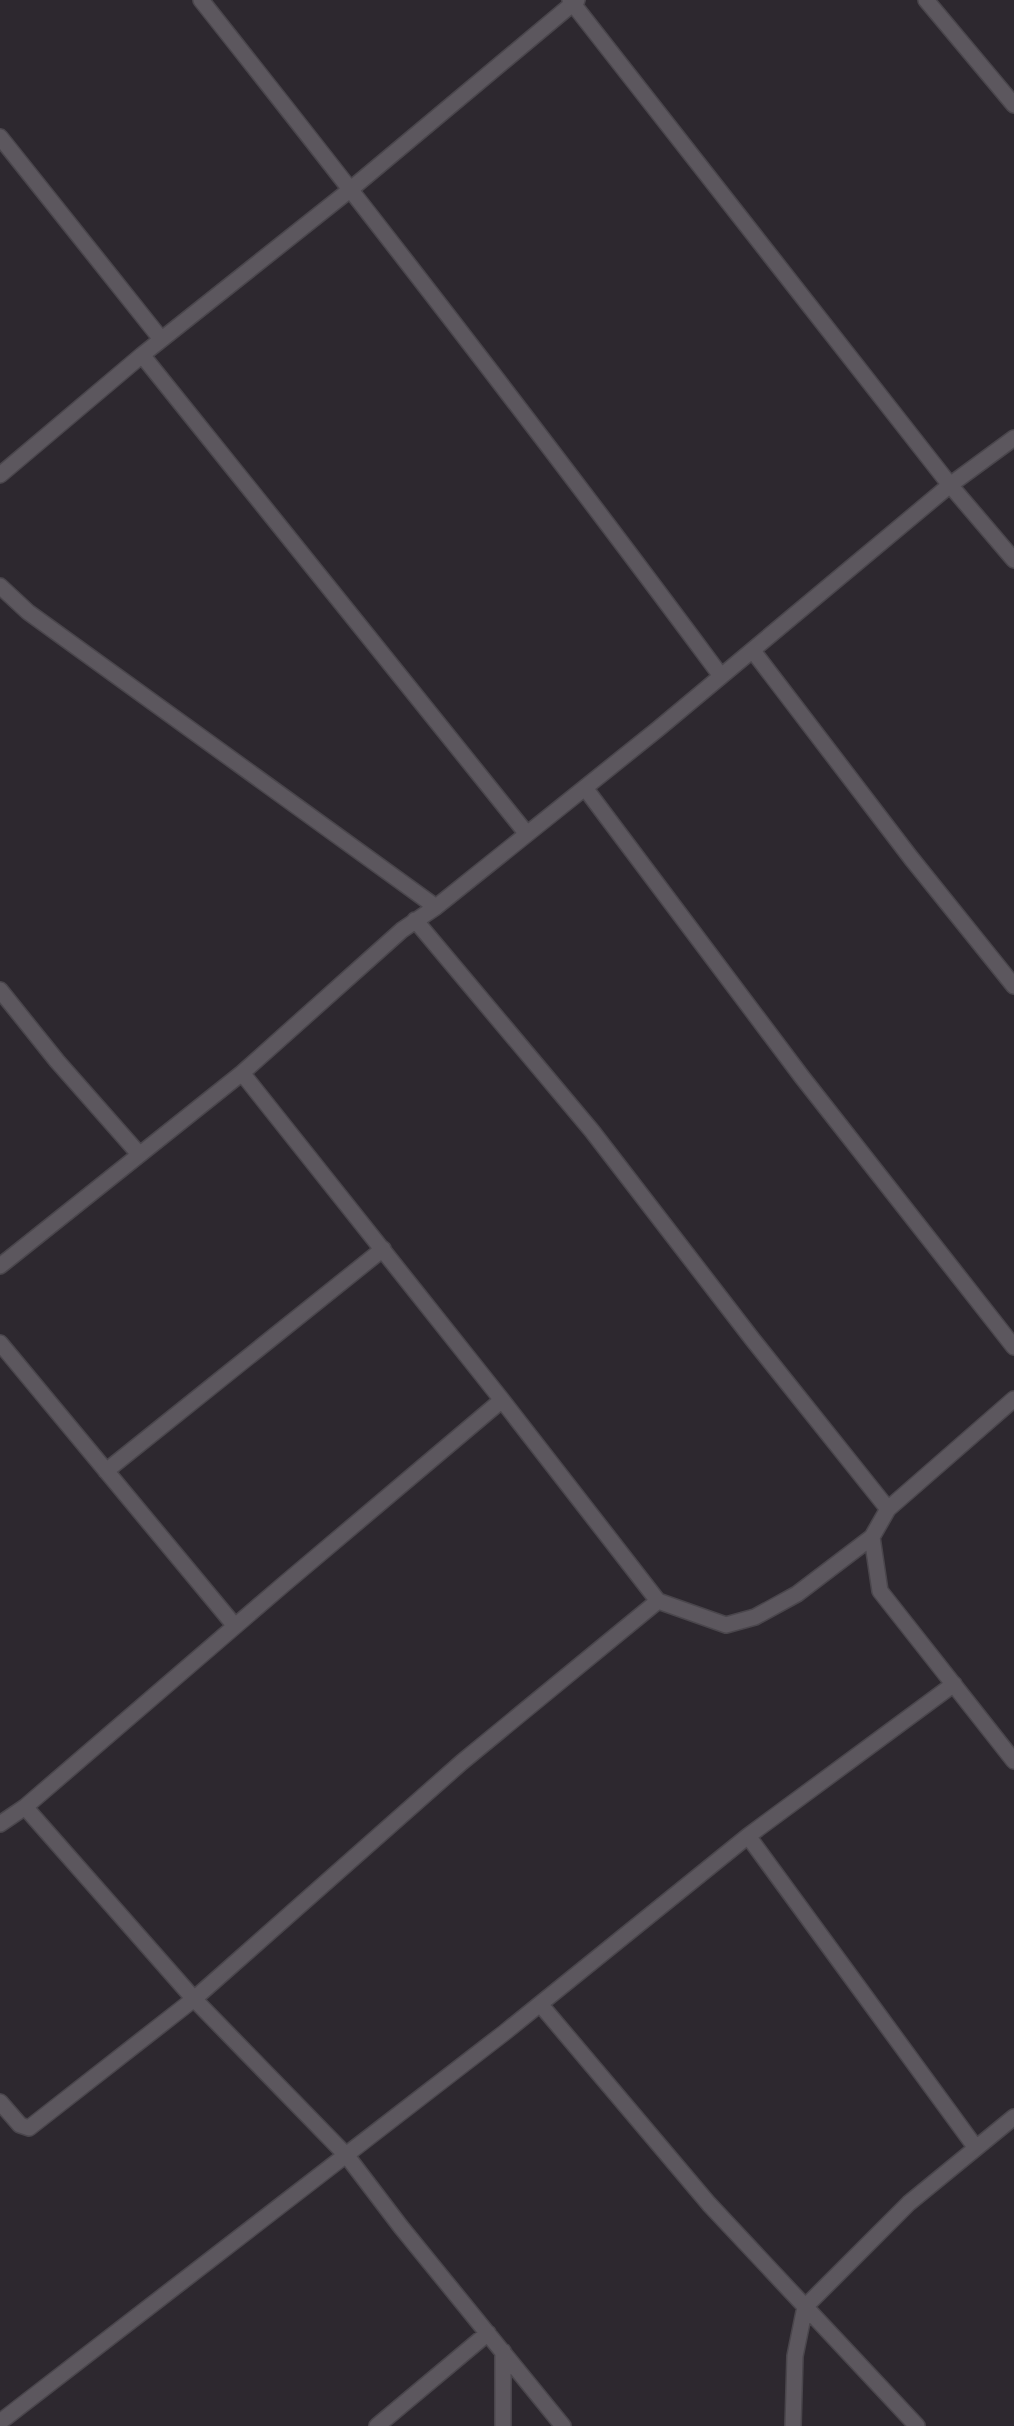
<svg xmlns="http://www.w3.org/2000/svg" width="1014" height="2426" font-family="Merriweather,serif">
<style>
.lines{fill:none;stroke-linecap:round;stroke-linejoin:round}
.street-casing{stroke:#4a464c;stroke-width:18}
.street{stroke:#5c575e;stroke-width:15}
</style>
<rect width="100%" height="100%" fill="#2d282f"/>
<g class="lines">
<defs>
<path id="street" d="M201,0C378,223 552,448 721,676
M570,0L950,485L1014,560
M926,0L1014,105
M0,137L161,339
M142,355L527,834
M0,475L142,355L351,189L577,0
M0,586L28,612L436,907
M753,651L911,858L1014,986
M585,788L802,1077L1014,1347
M415,920L592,1131L753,1340L888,1509
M0,990L57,1061L139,1154
M242,1073L502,1400L658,1601L726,1625L755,1617L797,1594L872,1537L888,1509L1014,1399
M0,1266L242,1073L402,930L436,907L658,729L950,485L1014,438
M0,1343L235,1626
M106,1471L383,1249
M872,1537L880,1591L1014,1761
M25,1807L194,1999L347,2156L401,2227L563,2426
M0,1824L25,1807L283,1585L502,1400
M748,1836L976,2148
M540,2004L709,2204L917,2426
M0,2102L20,2125L29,2128L194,1999L462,1762L658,1601
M503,2351V2426
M0,2422L504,2033L748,1836L954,1684
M377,2426L488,2333
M793,2426L795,2356L805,2307L909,2203L1014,2117"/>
</defs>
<use href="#street" class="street-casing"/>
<use href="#street" class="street"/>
</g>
</svg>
